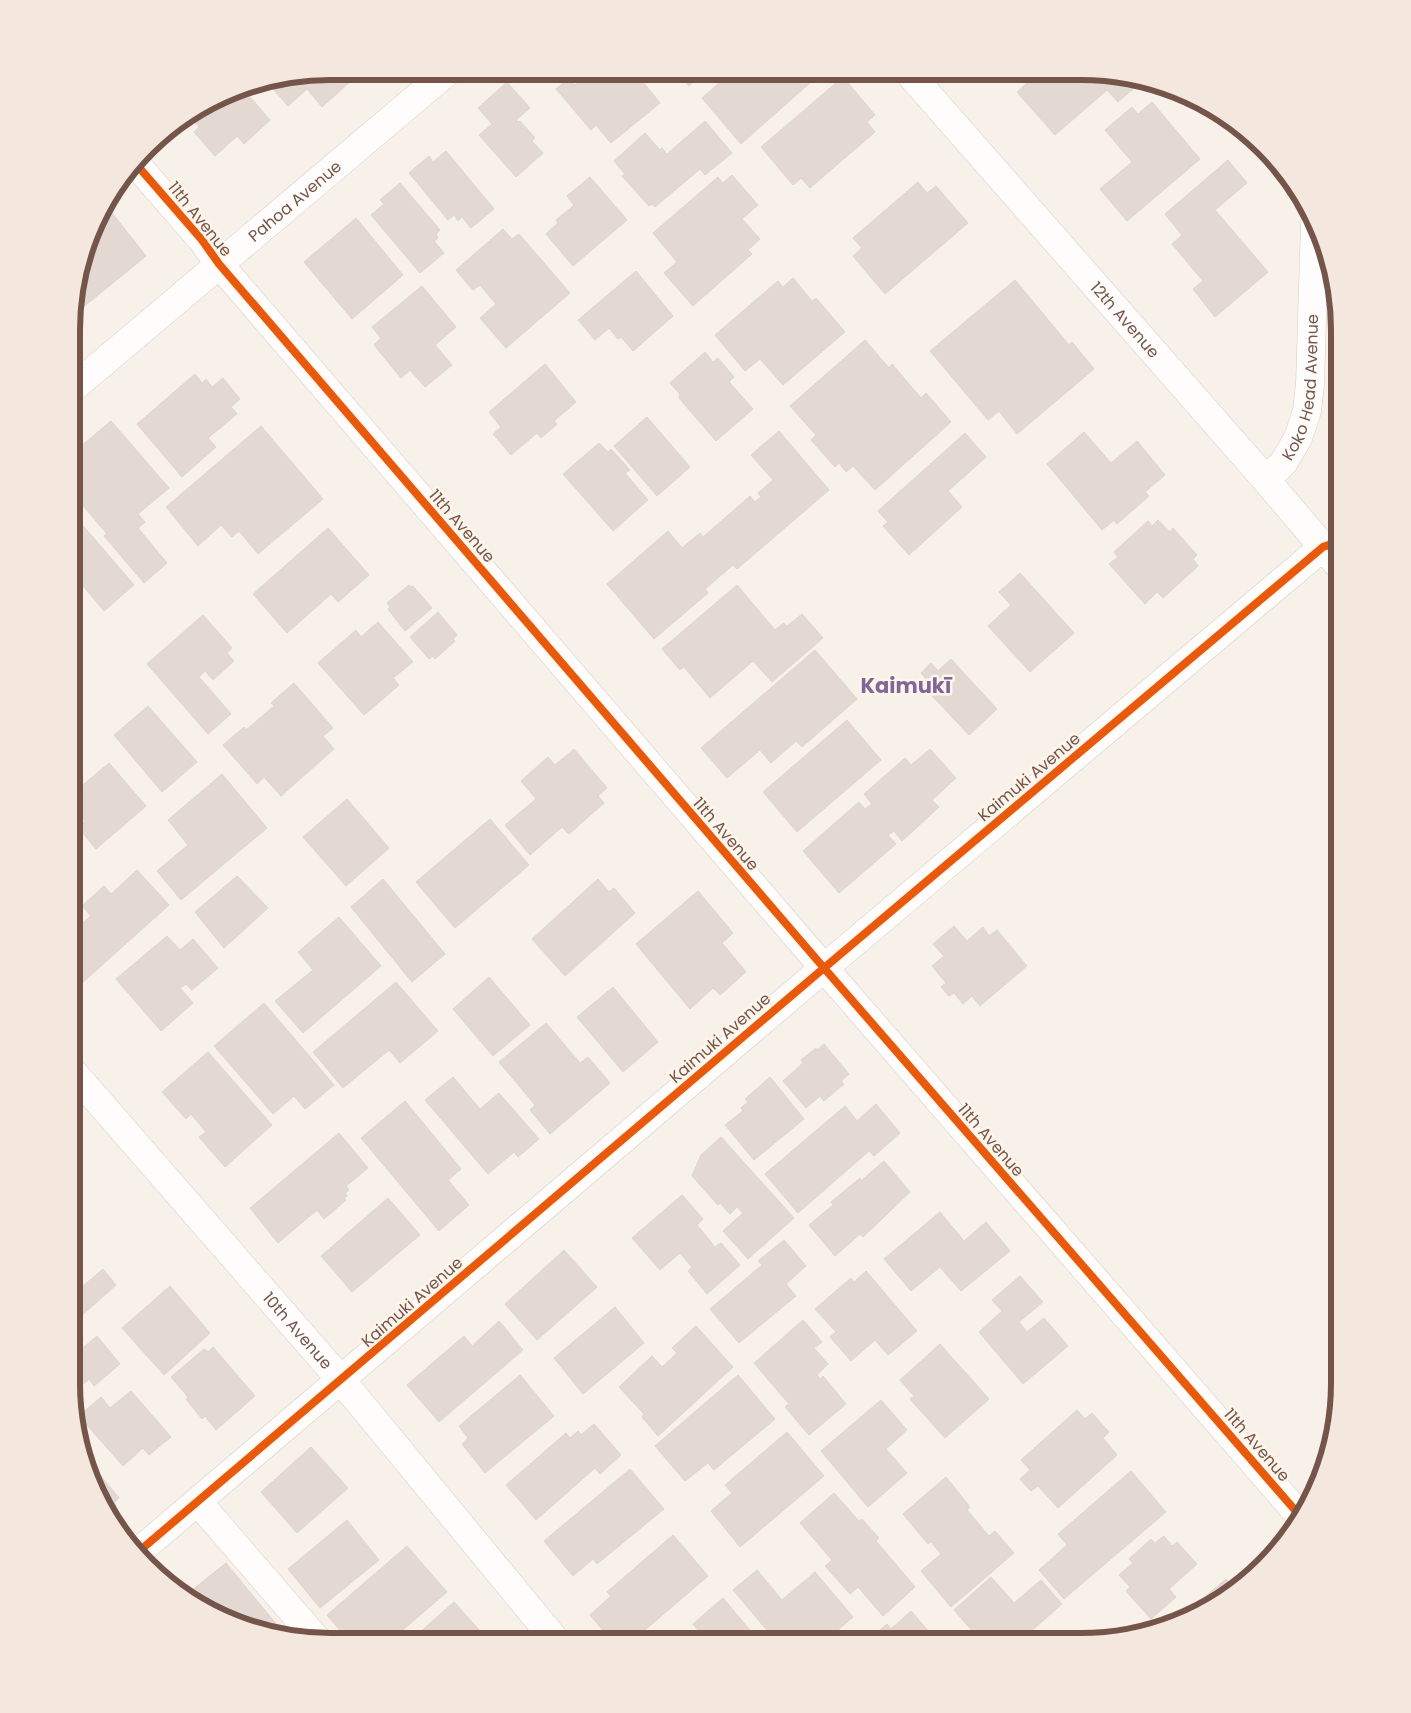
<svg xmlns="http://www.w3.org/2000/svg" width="1411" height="1713" font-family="Poppins,sans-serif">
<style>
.building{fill:#e3d9d2;stroke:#e0d3cc}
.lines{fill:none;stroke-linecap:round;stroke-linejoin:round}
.street-casing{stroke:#d5ccc7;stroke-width:29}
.secondary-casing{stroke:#d6ccc6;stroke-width:29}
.street{stroke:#fefdfc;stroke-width:28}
.secondary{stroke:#fefdfc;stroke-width:28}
.cycleway-casing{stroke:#fff5eb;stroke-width:11}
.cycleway{stroke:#e8590c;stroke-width:8}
.labels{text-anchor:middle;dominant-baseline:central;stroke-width:5;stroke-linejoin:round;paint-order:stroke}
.street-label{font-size:16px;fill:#75554a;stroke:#fff5eb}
.district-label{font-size:21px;font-weight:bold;fill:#826698;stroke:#fff5eb}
.rim{fill:none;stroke:#75554a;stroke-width:6}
</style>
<rect width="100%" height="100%" fill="#f7f1ea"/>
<path class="building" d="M330,71H344L352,80L322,107L307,89L288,106L267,82Z
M590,72H635L660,103L611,143L596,125L591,130L556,89L569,78L575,85Z
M677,72H704L689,86Z
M732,72L819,73L820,74L741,144L702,98Z
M1038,73L1115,74L1142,81L1118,102L1107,90L1055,135L1017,92Z
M843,77L875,115L867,122L875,132L810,188L801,178L793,185L761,147Z
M507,82L530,108L516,120L518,122L520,121L535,138L532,141L543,153L516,177L479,135L492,124L478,108Z
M245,91L270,120L244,144L237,136L215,156L194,132L199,127L191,117L235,92L239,97Z
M1152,102L1200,159L1127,221L1100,189L1132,162L1105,130L1132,107L1138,114Z
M705,121L732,153L705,175L700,169L655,207L652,204L649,206L622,176L625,174L614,161L645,133L660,150L662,148L667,154Z
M446,151L494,209L471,228L462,217L458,221L454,215L448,220L409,173L429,156L433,162Z
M1228,160L1247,183L1215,210L1268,272L1215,317L1193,289L1203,281L1172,244L1182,235L1165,214Z
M732,175L758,205L742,219L760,239L748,250L752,254L693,306L664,273L677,262L653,233L718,177L723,183Z
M590,177L627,220L573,266L546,234L558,223L556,220L574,205L567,196Z
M918,182L927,193L936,186L968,223L885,294L853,256L862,248L853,238Z
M400,183L440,230L436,234L438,238L434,241L444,253L420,273L371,215L384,204L380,200Z
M105,204L146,256L82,308L74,296Z
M356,218L403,275L352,319L304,262Z
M503,229L512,239L519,234L570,293L506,348L480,318L496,304L480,285L473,290L456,270Z
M636,271L673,316L633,351L621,337L618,339L609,328L595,340L578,320Z
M793,278L812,301L816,298L845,332L783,385L760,359L745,371L715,335L778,281L783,287Z
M1015,280L1069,345L1072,342L1094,369L1017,434L999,411L988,420L930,351Z
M422,286L456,327L435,345L452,365L425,387L410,370L401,378L374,345L381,338L372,327Z
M865,340L889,368L892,364L921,398L926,393L951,422L875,490L853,466L846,472L839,463L835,467L811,440L816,435L790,406Z
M705,352L713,362L718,358L734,377L729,382L753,409L716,441L679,398L680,394L670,383Z
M545,364L576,402L554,421L557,424L541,438L537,433L511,455L493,434L501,427L489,412Z
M195,374L202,383L206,379L212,387L223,378L240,399L231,407L237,414L208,438L216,447L182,477L137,424Z
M647,417L690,467L657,496L614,446Z
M111,421L169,488L138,514L145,522L138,528L167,563L144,583L104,536L107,534L73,494V453Z
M261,426L323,499L258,554L239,531L232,537L221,525L198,546L166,507Z
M779,431L829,490L737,569L733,565L705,589L708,593L654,639L607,584L668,531L682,548L700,533L703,537L750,496L755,502L761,497L758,493L773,480L751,455Z
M1084,432L1111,463L1137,441L1165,475L1145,492L1149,496L1117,524L1114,520L1102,530L1047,464Z
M965,433L986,457L948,491L962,507L909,555L883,526L888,522L878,511Z
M599,443L608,452L611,449L630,470L625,473L648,500L613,531L563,474Z
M73,514L134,585L104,611L73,574Z
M1158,520L1170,532L1173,528L1197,555L1193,559L1198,566L1163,598L1157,592L1145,604L1109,564L1118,557L1114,552L1148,521L1152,526Z
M328,528L369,575L338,602L331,594L287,633L253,594Z
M1020,573L1074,633L1030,672L988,626L1011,605L999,592Z
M409,585L411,587L413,586L432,608L405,631L388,609L390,607L387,603Z
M737,585L775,630L784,623L787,626L802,614L823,638L772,682L753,661L710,698L684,667L680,670L662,649Z
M438,612L457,635L453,639L455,641L435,659L433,656L429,659L410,637Z
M203,615L232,648L227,653L234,661L213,680L205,671L199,677L231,714L208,734L147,664Z
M378,622L413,662L393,678L399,685L364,715L318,663L356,630L361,637Z
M815,650L857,699L802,747L796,741L771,763L760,750L727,778L701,748Z
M951,659L997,709L969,735L921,684L926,679L921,673L931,663L938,671Z
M294,683L333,728L323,736L334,749L281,796L264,777L257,784L223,745L244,727L246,730L274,706L271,703Z
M148,706L197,762L162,792L114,735Z
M847,720L881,760L797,832L763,792Z
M574,749L607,788L598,796L604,803L569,834L562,827L530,855L505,825L536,799L521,781L548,757L555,765Z
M930,749L956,778L932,800L939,807L902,841L894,831L888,835L896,844L839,893L803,851L859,802L865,809L872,804L864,794L905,758L911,765Z
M109,763L146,806L96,849L78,827L85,821L72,806V794Z
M222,774L267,828L181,900L157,871L188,845L168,820Z
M347,799L389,848L346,886L303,837Z
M490,819L529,865L455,928L416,882Z
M137,870L169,905L72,992V932L91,916L82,906L104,886L111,894Z
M237,876L268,908L224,948L195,912Z
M383,879L445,954L412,982L351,907Z
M598,879L609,892L614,888L635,913L565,976L532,939Z
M698,891L733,933L722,943L746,972L720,995L713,988L690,1009L636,944Z
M339,917L381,966L303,1033L275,1001L313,970L298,952Z
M954,926L967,941L983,927L989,936L997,930L1027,966L980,1006L972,996L963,1004L954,993L949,996L941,987L946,983L932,966L944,956L933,944Z
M167,936L180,950L193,939L218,968L192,990L186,984L180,988L193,1003L161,1031L116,979Z
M489,977L530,1025L493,1056L453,1009Z
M396,982L438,1031L400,1063L389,1050L343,1088L313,1052Z
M613,987L658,1042L623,1072L577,1017Z
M264,1003L334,1085L305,1109L294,1096L273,1114L214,1046Z
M546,1023L580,1063L588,1057L610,1083L550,1134L530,1110L535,1105L499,1062Z
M824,1044L849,1074L841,1081L844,1084L824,1101L820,1096L806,1108L783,1081L803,1063L801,1060L816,1048L817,1050Z
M208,1052L272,1125L225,1167L199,1137L206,1132L191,1114L186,1119L162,1092Z
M453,1077L480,1109L499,1093L539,1139L518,1157L514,1152L488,1174L425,1100Z
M770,1077L804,1119L754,1160L725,1125L743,1111L741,1108L748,1102L745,1099Z
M405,1101L461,1169L448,1180L469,1205L439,1231L361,1138Z
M876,1104L900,1133L874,1156L869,1151L798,1213L765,1174L845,1106L857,1121Z
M339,1133L368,1168L346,1186L349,1190L345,1193L347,1196L344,1198L346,1200L324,1219L317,1210L278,1243L250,1208Z
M721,1137L794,1218L748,1259L723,1231L743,1213L737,1207L730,1214L720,1203L718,1205L692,1176L701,1155Z
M884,1161L910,1192L863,1237L860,1234L835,1256L809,1225L833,1205L831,1202L860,1178L861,1181Z
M682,1195L703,1219L697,1225L715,1247L721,1243L740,1265L707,1294L688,1271L692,1267L680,1253L660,1270L632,1238Z
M388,1198L420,1235L352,1292L321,1256Z
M72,1202L82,1215L72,1224Z
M940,1212L964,1241L986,1222L1010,1251L961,1291L940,1267L911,1291L884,1259Z
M784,1240L806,1266L786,1284L796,1296L739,1343L710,1309L762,1265L758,1261Z
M564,1250L597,1287L537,1340L505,1304Z
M103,1269L116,1285L71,1325V1296Z
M866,1271L917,1331L888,1355L875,1340L851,1361L830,1337L836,1332L815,1309L851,1278L854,1282Z
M1020,1276L1043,1302L1019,1322L1027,1332L1044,1318L1068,1346L1023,1384L979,1332L1002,1311L992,1300Z
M170,1286L210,1333L164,1375L122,1328Z
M615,1307L644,1343L583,1394L554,1358Z
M803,1320L822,1342L814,1348L828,1364L817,1375L820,1379L823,1376L846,1404L809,1435L785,1407L789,1404L754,1363Z
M499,1321L523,1350L439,1422L407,1385L464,1336L472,1346Z
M696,1326L733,1367L658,1436L642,1417L644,1414L619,1387L652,1356L662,1367L677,1353L672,1348Z
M97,1336L120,1364L94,1386L89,1379L73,1393L71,1358Z
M940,1344L989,1399L945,1438L910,1399L914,1396L900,1380Z
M213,1347L255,1396L216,1430L205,1416L202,1419L186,1399L188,1397L171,1377L204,1349L208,1352Z
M520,1375L554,1416L485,1473L462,1444L468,1438L459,1426Z
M738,1375L775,1419L714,1470L708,1463L685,1481L655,1446Z
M131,1391L171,1437L149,1455L143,1448L123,1466L79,1416L101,1397L110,1408Z
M881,1400L907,1430L886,1449L907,1473L868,1507L821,1451Z
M1077,1410L1085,1419L1092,1413L1109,1432L1103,1438L1117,1455L1058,1508L1038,1486L1031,1491L1020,1479L1030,1470L1021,1460Z
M594,1424L621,1455L600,1474L595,1468L536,1520L506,1485L566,1433L570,1438L578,1431L581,1435Z
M787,1432L824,1476L740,1547L711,1511L732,1493L725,1485Z
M311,1447L348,1488L297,1533L261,1492Z
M630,1469L664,1509L597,1564L593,1559L573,1576L544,1541Z
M96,1470L119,1498L114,1503L116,1506L107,1514L90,1475Z
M1131,1471L1166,1512L1064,1599L1039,1570L1067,1545L1058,1534Z
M946,1477L970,1507L967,1510L989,1536L995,1531L1014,1553L951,1607L921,1571L941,1554L931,1542L928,1544L903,1514Z
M834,1493L859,1521L862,1519L879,1538L876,1541L915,1587L883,1616L858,1587L850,1594L825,1566L832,1560L800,1523Z
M347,1520L379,1560L320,1608L288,1569Z
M673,1535L708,1576L632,1641H612L590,1615L611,1596L607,1592Z
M1164,1536L1172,1546L1177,1542L1197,1564L1169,1589L1176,1597L1151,1619L1126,1591L1130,1587L1119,1575L1133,1563L1129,1559L1151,1539L1155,1543Z
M407,1546L447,1592L390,1641H349L327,1615Z
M226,1563L277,1625L268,1632L247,1628L203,1606L191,1591Z
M757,1570L782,1600L815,1572L853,1617L825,1641H776L733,1590Z
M991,1577L1014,1603L1041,1580L1062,1604L1020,1641H981L954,1610Z
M1226,1579L1235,1590L1210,1607L1176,1621Z
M723,1598L759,1641H707L693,1624Z
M454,1602L489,1641H410Z
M911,1611L937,1641H867L887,1624L891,1629Z"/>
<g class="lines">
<defs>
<g id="street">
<path id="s1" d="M909,73L1266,480L1340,567"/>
<path d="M136,164L202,240L219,264L824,968L1301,1517"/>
<path id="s2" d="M1266,480L1284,462L1298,438L1307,411L1310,384L1315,224"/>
<path id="s3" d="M72,1071L341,1380L556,1641"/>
<path d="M198,1502L318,1641"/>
<path d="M137,1553L824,968L1323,547L1340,541"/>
</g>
<g id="secondary">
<path id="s4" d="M73,388L447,72"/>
</g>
</defs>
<use href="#street" class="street-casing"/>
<use href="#secondary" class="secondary-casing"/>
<use href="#street" class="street"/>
<use href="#secondary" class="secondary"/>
<defs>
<path id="cycleway" d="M136,164L202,240L219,264L824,968L1301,1517
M137,1553L824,968L1323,547L1340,541"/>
</defs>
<use href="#cycleway" class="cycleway-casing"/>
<use href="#cycleway" class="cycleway"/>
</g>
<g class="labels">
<g class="street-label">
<text stroke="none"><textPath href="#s4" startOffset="290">Pahoa Avenue</textPath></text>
<text transform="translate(200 219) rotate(51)">11th Avenue</text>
<text stroke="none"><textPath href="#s1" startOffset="328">12th Avenue</textPath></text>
<text stroke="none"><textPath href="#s2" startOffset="104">Koko Head Avenue</textPath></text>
<text transform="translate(462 526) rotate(49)">11th Avenue</text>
<text transform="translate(1029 777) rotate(-40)">Kaimuki Avenue</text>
<text transform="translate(726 834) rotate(49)">11th Avenue</text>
<text transform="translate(720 1038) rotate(-41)">Kaimuki Avenue</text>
<text transform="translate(991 1140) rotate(49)">11th Avenue</text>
<text transform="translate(412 1302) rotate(-41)">Kaimuki Avenue</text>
<text stroke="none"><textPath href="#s3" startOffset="344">10th Avenue</textPath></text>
<text transform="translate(1257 1445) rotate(49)">11th Avenue</text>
</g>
<g class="district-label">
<text x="906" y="685">Kaimukī</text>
</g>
</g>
<path d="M0 0H1411V1713H0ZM330 80H1081A250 250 0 0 1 1331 330V1383A250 250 0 0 1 1081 1633H330A250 250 0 0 1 80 1383V330A250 250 0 0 1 330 80Z" fill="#f4e8de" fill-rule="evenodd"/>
<path class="rim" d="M330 80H1081A250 250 0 0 1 1331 330V1383A250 250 0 0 1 1081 1633H330A250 250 0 0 1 80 1383V330A250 250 0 0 1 330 80Z"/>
</svg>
